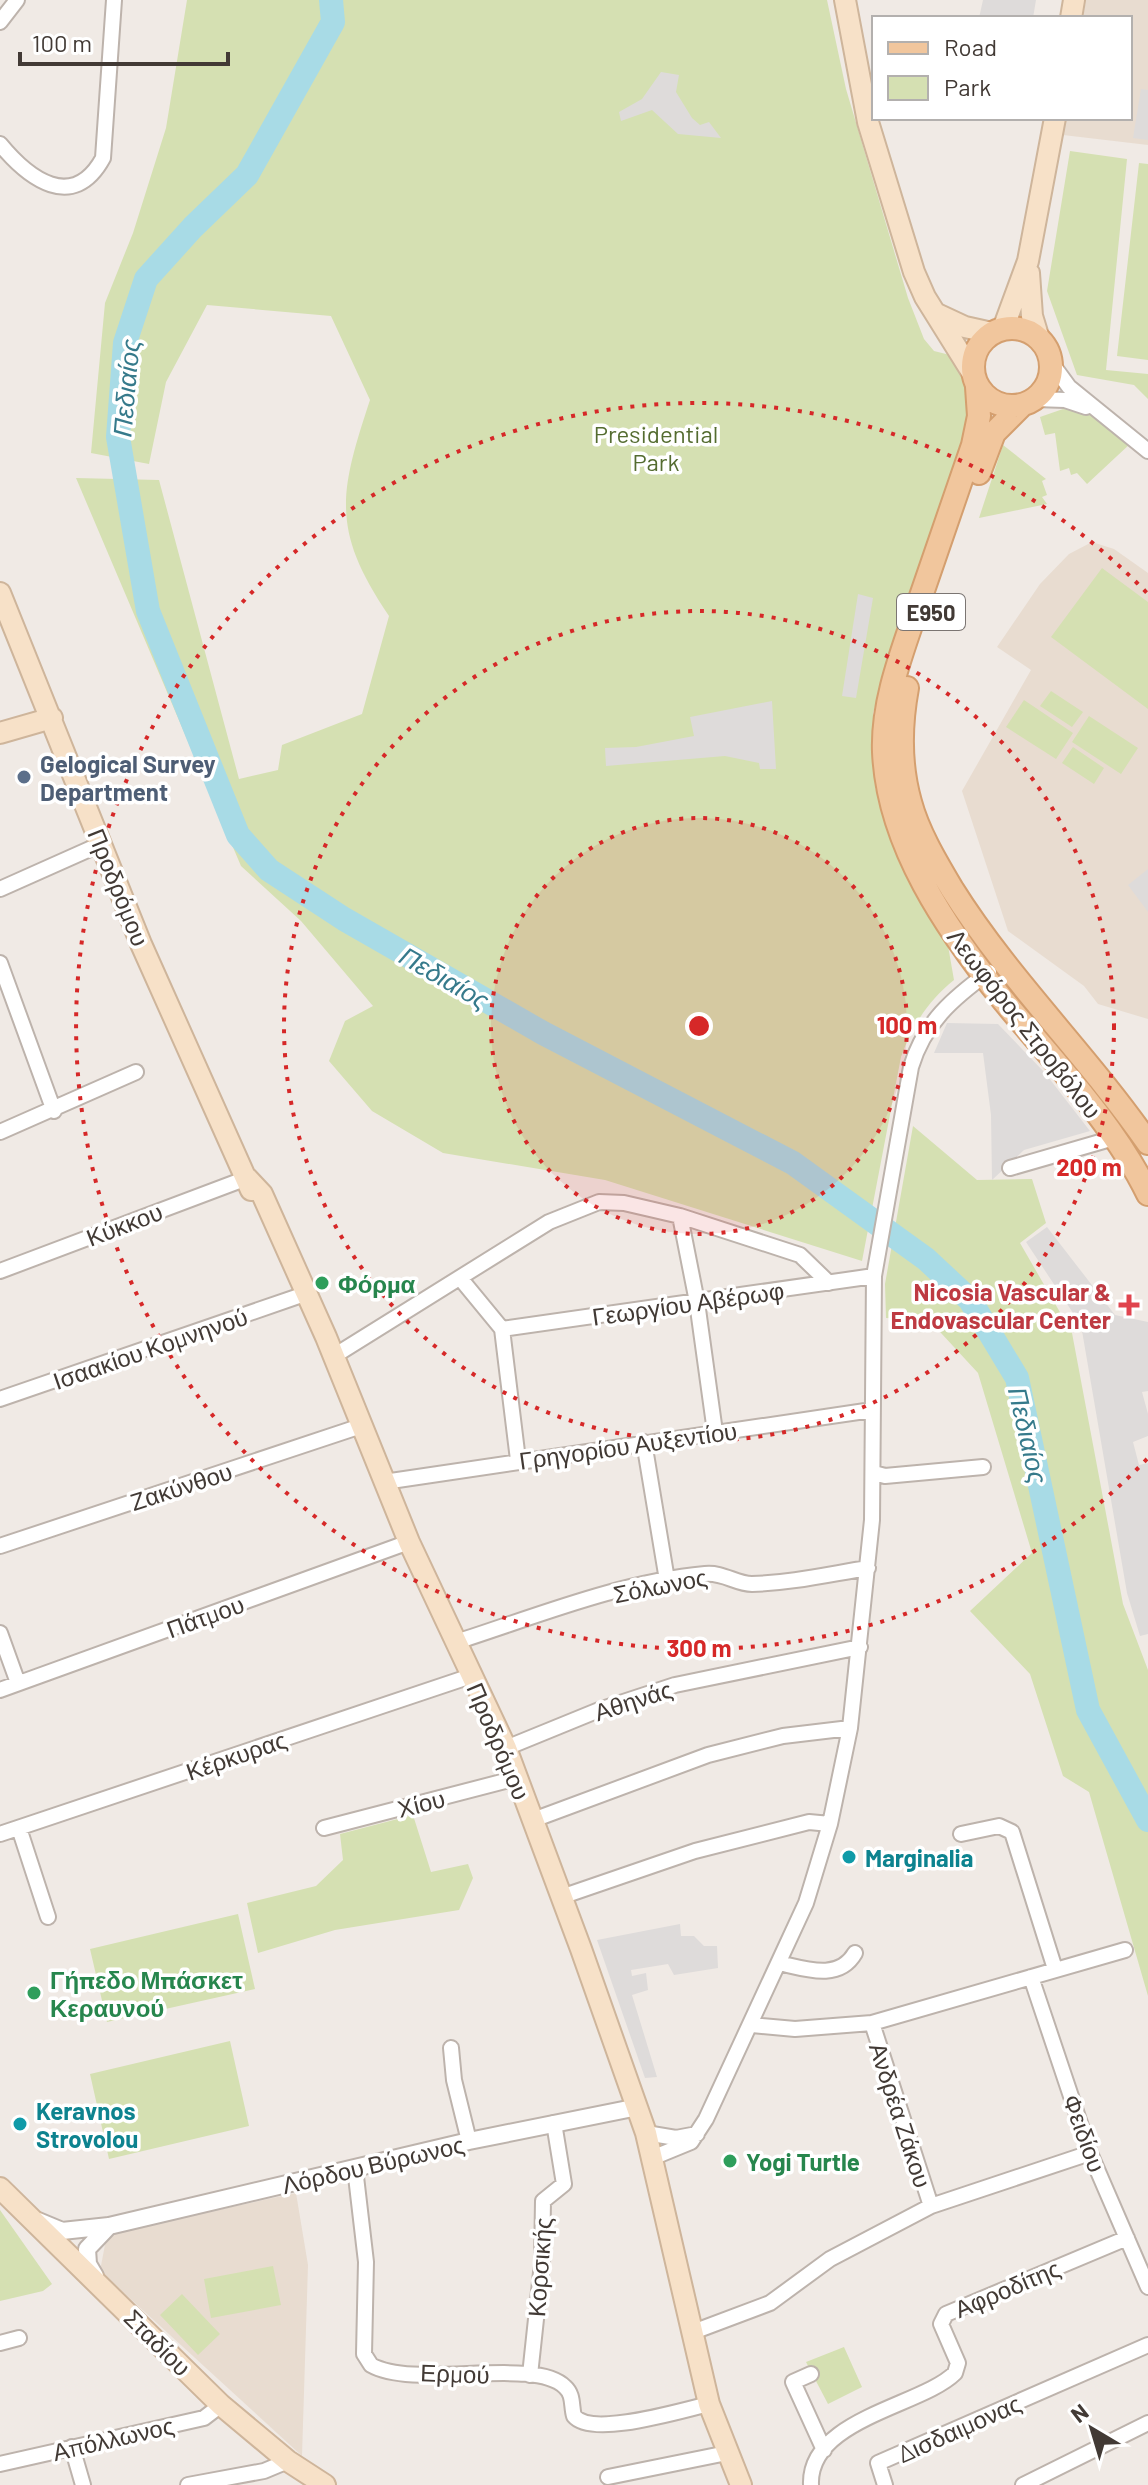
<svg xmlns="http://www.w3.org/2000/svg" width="1148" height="2485" font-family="Barlow,sans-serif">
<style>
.education{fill:#e8dcd0}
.green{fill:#d5e0b2}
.parking{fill:#dedbda}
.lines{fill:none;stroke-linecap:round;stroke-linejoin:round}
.river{stroke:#a8dbe6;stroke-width:24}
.minor-casing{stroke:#bdb3ac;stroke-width:18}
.tertiary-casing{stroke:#bdb3ac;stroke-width:20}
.secondary-casing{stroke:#ceb59b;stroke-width:24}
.primary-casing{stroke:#d49f6f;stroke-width:26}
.minor{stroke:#fff;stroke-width:14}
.tertiary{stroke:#fff;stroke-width:16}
.secondary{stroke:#f7e1c8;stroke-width:20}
.primary{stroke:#f1c69d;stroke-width:22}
.ring{fill:none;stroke:#d62828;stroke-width:4;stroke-dasharray:4 8}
.service-dot{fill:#5c6f8a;stroke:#fff;stroke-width:3}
.leisure-dot{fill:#2e9e5b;stroke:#fff;stroke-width:3}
.health-dot{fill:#e0444e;stroke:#fff;stroke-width:3}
.culture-dot{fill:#0f9aa8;stroke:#fff;stroke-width:3}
.labels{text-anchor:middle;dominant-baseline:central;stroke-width:7;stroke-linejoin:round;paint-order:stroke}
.shield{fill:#fff;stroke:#7b7572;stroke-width:2}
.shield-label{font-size:22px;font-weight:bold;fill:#423a35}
.park-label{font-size:24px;fill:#546c30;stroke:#fff}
.service-label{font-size:24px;font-weight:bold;fill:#4e5e75;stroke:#fff;text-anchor:start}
.street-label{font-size:24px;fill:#423a35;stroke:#fff}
.leisure-label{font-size:24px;font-weight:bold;fill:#27864d;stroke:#fff;text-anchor:start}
.health-label{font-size:24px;font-weight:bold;fill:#be3a42;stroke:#fff;text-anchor:end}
.culture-label{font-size:24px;font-weight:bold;fill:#0d838f;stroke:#fff;text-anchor:start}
.water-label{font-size:26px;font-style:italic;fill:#367a8b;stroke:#fff}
.centre{fill:#d62828;stroke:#fff;stroke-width:4}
.ring-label{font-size:24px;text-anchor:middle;font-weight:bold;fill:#d62828;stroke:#fff;stroke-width:7;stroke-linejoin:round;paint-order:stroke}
</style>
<rect width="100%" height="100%" fill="#f0eae5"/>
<path class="education" d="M1086,0H1148V145L1063,135L1066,118H1130V18H1083Z
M1092,542L1114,549L1148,573V1019L1098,1004L1084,986L1008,931L962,791L1031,670L997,647L1040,584L1069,554Z
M296,2193L308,2265L302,2456L100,2271L107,2234Z"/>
<path class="green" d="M187,0H827L846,89L908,298L924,339L934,351L950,355L961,372L972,412L944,503L898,623L873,713L875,787L891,835L947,940L954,980C928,1001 912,1026 901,1057L862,1261L605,1180L443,1153L372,1111L329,1061L345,1021L373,1006L301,921L241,866L76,478L159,480L239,779L278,770L282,745L362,714L389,616C331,530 339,494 370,400L331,316L207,305L166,382L149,464L91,453L105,303L133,233L166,128Z
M1070,151L1127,159L1106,370L1148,374V399L1134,385L1077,375L1047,291Z
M1139,163L1148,164V360L1117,356Z
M1063,409C1092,411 1110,424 1131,443L1087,484L1077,473L1071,475L1069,468L1060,471L1055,433L1045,435L1040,417Z
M1003,445L1046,479L1042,481L1047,495L1042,497L1047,504L979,518Z
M1102,568L1148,602V709L1051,637Z
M1051,691L1083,712L1072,727L1040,706Z
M1024,700L1073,733L1056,759L1006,727Z
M1089,716L1138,748L1121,774L1072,742Z
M1073,747L1104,768L1094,784L1062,763Z
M913,1126L977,1180L1032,1179L1046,1223L1020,1243L1072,1333L1123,1604L1148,1670V1996L1089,1792L1063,1776L1030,1674L970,1611L1032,1553L978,1373L929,1320L886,1318L885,1284Z
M413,1815L431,1872L468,1864L473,1878L459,1910L335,1930L258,1953L247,1903L316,1886L343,1860L340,1834Z
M238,1914L255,1989L107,2022L90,1949Z
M230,2041L249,2126L109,2159L90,2074Z
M0,2210L52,2284L43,2291L0,2301Z
M273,2266L281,2305L211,2318L204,2279Z
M182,2294L220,2334L198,2355L160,2315Z
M844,2347L862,2387L828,2404L806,2362Z"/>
<path class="parking" d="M983,0H1036L1033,18H979Z
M661,72L679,75L676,92L692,118L700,125L709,122L721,138L678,134L652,110L621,121L619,112L642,99Z
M1141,89L1148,90V140L1133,138Z
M858,594L873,598L856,698L842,696Z
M772,701L776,769H760L759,763L725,756L606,766L605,748L636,747L694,736L690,717Z
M1148,869V912L1128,885Z
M947,1023L998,1024L1045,1073L1090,1131L1024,1150L992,1180L991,1115L983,1053H934Z
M1047,1227L1115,1315L1148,1322V1391L1142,1392L1148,1414V1436L1133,1442L1139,1465L1148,1463V1634L1140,1636L1127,1593L1081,1325L1026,1242Z
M680,1924L681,1936H694L704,1946H717L718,1968L674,1975L668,1964L631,1970L632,1976L646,1973L648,1990L632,1995L657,2077L645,2078L597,1940Z"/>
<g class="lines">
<path class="river" d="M331,0L333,22L247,175L193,227L146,279L125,343L118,437L148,611L238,835L269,870L344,919L543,1033L793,1163L926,1259L970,1300L1017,1378L1088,1710L1148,1820"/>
<defs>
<path id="minor" d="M0,22L17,0
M0,144C28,178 73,213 103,158L114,0
M1050,361L1069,387L1148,451
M1035,399L1065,400L1086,407
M0,889L101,844
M0,963L54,1111
M0,1132L136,1072
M1010,1168L1114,1138
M680,1216L697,1302L715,1432
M0,1271L247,1178
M460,1278L502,1329L518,1460
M502,1329L874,1276
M334,1356L549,1222L599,1202L624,1203L680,1216L800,1255L829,1283
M0,1399L299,1296
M644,1442L667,1580
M874,1473L885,1476L983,1467
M384,1482L872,1410
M0,1546L361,1426
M0,1633L18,1683
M456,1642C537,1616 620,1582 705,1574C723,1572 736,1584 752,1584C791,1583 830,1574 868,1568
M0,1690L409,1542
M506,1748L599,1710L675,1685L860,1647
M533,1820L708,1755L783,1736L850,1728
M19,1828L48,1917
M324,1828L517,1778
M0,1834L471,1676
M961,1834L999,1826L1012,1832L1055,1969
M561,1897L695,1851L809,1822L830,1824
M779,1963C806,1969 839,1981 855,1953
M1031,1977L1090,2153L1148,2287
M872,2023L931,2206
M752,2025L795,2029L872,2023L1125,1950
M451,2048L454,2080L469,2141
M646,2133L676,2138L697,2134
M652,2158L691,2142L706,2119L806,1903L830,1824L850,1728L872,1520L874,1276L911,1067C924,1023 953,998 989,972
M355,2168L366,2262L364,2354L371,2365C415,2390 534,2356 565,2387C574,2395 571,2406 574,2416C592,2438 682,2410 709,2404
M693,2332L770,2303L830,2259L931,2206L1090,2153
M0,2343L19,2338
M811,2374L793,2382L824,2450
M530,2375L542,2263L543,2201L564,2184L554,2123
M72,2447L83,2485
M0,2464L204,2418L221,2405
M608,2477L727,2453
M188,2485L264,2471L288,2461
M811,2485C808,2419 922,2406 955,2373L958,2363L941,2324L946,2314L1127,2238
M885,2485L878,2463L1148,2345
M1023,2485L1148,2423"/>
<path id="tertiary" d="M38,2221L62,2231L109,2226L469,2141L638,2107
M95,2276L88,2264L87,2249L108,2227"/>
<path id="secondary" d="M845,0L868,122L914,272L925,297L973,374
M1071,18L1074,0
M1029,273L1032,316L1039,339
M935,313L965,327L992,333
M1003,329L1028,261L1055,118
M0,593L141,944L251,1190
M0,733L52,718
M247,1178L262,1194L326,1337L409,1542L506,1748L581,1949L646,2133L709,2404L741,2485
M0,2188L221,2405L288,2461L325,2485"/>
<path id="primary" d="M973 367a39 39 0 1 1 78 0a39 39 0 1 1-78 0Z
M977,387L979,416L973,445C955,498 936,552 918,605C902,652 882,702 884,752C888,845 947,930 1003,1000C1053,1061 1113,1122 1148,1194
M979,473L994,433L1022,405
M907,688C900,726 899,763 910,802C918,832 936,862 952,889C1009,980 1087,1055 1148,1143"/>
</defs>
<use href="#minor" class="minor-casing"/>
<use href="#tertiary" class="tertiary-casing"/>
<use href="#secondary" class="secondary-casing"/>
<use href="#primary" class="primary-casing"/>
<use href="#minor" class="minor"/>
<use href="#tertiary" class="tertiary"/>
<use href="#secondary" class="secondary"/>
<use href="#primary" class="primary"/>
</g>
<circle cx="699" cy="1026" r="208" fill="#d62828" fill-opacity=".12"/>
<g class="ring">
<circle cx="699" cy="1026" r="208"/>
<circle cx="699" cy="1026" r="415"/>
<path d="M1147 1459A623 623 0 1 1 1147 593"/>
</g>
<circle class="service-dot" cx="24" cy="777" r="8"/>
<g class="leisure-dot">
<circle cx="322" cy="1283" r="8"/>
<circle cx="34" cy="1993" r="8"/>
<circle cx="730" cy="2161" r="8"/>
</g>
<path class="health-dot" d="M1125 1293h8v8h8v8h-8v8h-8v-8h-8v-8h8z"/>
<g class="culture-dot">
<circle cx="849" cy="1857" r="8"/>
<circle cx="20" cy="2124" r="8"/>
</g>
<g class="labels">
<rect class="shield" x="897" y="594" width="68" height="36" rx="6"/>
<g class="shield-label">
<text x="931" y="612">E950</text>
</g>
<g class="park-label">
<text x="656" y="433">Presidential<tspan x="656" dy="28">Park</tspan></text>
</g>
<g class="service-label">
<text x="40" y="763">Gelogical Survey<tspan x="40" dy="28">Department</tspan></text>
</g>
<g class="street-label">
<text transform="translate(119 887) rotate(68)">Προδρόμου</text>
<text transform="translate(1025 1023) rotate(52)">Λεωφόρος Στροβόλου</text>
<text transform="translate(124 1224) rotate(-21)">Κύκκου</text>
<text transform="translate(688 1303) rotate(-8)">Γεωργίου Αβέρωφ</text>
<text transform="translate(150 1348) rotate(-19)">Ισαακίου Κομνηνού</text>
<text transform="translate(628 1445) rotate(-8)">Γρηγορίου Αυξεντίου</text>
<text transform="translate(181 1486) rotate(-18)">Ζακύνθου</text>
<text transform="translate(660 1585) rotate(-11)">Σόλωνος</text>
<text transform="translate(205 1616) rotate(-20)">Πάτμου</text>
<text transform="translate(633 1700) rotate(-18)">Αθηνάς</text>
<text transform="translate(499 1741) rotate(67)">Προδρόμου</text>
<text transform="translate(236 1755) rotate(-19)">Κέρκυρας</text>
<text transform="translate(421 1803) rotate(-14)">Χίου</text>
<text transform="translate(901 2115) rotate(72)">Ανδρέα Ζάκου</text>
<text transform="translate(1085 2133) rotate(70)">Φειδίου</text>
<text transform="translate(373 2164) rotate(-13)">Λόρδου Βύρωνος</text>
<text transform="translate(539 2267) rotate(-86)">Κορσικής</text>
<text transform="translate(1007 2288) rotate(-23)">Αφροδίτης</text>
<text transform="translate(158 2342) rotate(45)">Σταδίου</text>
<text transform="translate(455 2373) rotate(2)">Ερμού</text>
<text transform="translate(959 2428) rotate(-24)">Δισδαιμονας</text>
<text transform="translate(113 2438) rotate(-13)">Απόλλωνος</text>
</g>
<g class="leisure-label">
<text x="338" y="1283">Φόρμα</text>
<text x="50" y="1979">Γήπεδο Μπάσκετ<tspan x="50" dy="28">Κεραυνού</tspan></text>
<text x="746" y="2161">Yogi Turtle</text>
</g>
<g class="health-label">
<text x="1111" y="1291">Nicosia Vascular &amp;<tspan x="1111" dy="28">Endovascular Center</tspan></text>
</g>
<g class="culture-label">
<text x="865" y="1857">Marginalia</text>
<text x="36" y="2110">Keravnos<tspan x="36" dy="28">Strovolou</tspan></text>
</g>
<g class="water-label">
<text transform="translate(125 388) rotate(-85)">Πεδιαίος</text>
<text transform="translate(445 977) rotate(30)">Πεδιαίος</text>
<text transform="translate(1029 1435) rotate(77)">Πεδιαίος</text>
</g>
</g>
<circle cx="699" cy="1026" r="12" class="centre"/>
<g class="ring-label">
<text x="907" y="1034">100 m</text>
<text x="1089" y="1176">200 m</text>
<text x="699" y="1657">300 m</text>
</g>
<rect x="872" y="16" width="260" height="104" fill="#ffffff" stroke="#b3b0ae" stroke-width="2"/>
<rect x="888" y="42" width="40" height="12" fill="#f1c69d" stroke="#b3b0ae" stroke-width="2"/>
<text x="944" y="56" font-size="24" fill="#423a35">Road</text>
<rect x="888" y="76" width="40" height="24" fill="#d5e0b2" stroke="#b3b0ae" stroke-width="2"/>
<text x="944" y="96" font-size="24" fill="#423a35">Park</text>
<g transform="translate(1092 2429) rotate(322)" stroke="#ffffff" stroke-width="6" paint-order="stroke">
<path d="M0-6L14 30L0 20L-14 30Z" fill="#423a35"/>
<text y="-12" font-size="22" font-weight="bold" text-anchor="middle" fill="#423a35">N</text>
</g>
<path d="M20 52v12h208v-12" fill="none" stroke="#423a35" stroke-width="4"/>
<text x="32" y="52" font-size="24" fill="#423a35" stroke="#ffffff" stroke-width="6" paint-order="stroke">100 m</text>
</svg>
